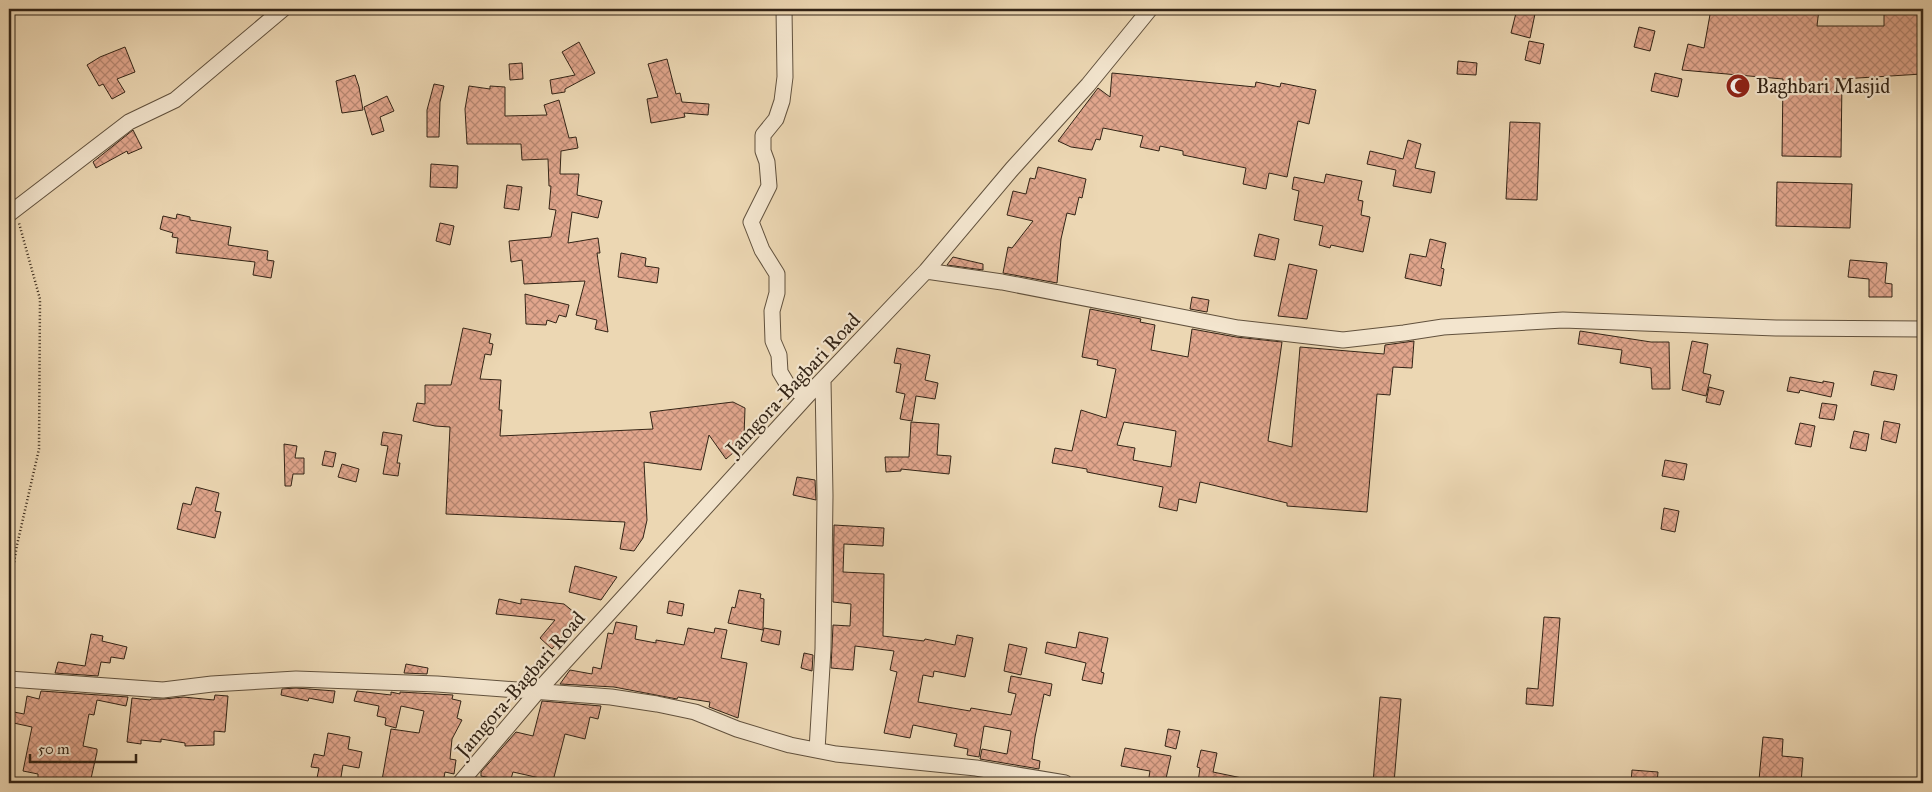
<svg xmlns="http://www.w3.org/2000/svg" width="1932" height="792" font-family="'IM FELL Great Primer',serif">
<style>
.building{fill:url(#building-cross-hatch);stroke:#332416;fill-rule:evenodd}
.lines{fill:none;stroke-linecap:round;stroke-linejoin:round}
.minor-casing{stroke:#61513d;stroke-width:17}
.path{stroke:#332416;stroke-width:2.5;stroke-dasharray:1 2.5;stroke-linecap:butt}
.minor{stroke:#f3e5ce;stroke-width:15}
.labels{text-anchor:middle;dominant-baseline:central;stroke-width:4.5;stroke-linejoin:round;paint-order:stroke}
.poi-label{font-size:20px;fill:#332416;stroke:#f3e5ce;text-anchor:start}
.street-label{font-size:20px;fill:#332416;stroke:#f3e5ce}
</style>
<defs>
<pattern id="building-cross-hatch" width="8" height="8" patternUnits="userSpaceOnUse" patternTransform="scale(1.25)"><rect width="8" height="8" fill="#e1a68d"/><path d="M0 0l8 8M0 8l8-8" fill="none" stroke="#b78772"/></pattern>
</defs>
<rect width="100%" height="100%" fill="#ecd7b3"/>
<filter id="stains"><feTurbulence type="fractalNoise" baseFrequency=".004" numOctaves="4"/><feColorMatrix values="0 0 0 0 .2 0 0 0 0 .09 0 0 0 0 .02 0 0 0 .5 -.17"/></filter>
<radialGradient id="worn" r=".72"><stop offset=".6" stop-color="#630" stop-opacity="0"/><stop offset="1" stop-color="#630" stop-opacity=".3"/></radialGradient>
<path class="building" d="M1517,9H1536L1530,38L1511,33Z
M1711,9H1819L1817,26H1884V9H1923L1922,74L1842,79L1841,157L1782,156L1783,79L1682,70L1688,44L1704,48Z
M1639,27L1655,31L1650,51L1634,47Z
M1529,41L1544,44L1540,64L1525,60Z
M579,42L595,73L565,89V92L552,94L550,80L575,75L562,52Z
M125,47L135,72L117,79L125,92L112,99L103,84L99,86L87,65L100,57Z
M667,59L676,94L680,93L682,102L709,104L708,115L684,113L685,117L651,123L647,99L658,97L648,64Z
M1458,61L1477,63L1476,75L1457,74Z
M522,63L523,79L510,80L509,64Z
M1112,73L1255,87L1256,82L1280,87L1281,83L1316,90L1309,124L1298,121L1287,177L1269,173L1266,189L1243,184L1246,168L1183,155V151L1160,146L1159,151L1140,147L1143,136L1103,128L1100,140L1096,139L1092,150L1071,147L1058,141L1098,88L1110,97Z
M1655,73L1682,79L1678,97L1651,91Z
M355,75L359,87L363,110L342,113L336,81Z
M434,84L444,86L440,102L439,137H427V110Z
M469,86L490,89V86L505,87V116L547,115L544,105L559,100L569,138L576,137L578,148L561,151L560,174H579L577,195L602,201L598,218L572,212L568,243L598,238L600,253H597L608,332L595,329L597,320L576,315L585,281L524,284L522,260L511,262L509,241L551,237L556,210L549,209L551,186H549L548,159L522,160L521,144H467L465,109Z
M387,96L394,111L380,117L384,131L372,135L364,107Z
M1510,122L1540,123L1537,200L1506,199Z
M133,130L142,148L128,154L127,151L96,168L93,162Z
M1408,140L1421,144L1415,168L1435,172L1431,193L1393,186L1396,170L1367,164L1370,151L1403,159Z
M431,164L458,166L457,188L430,187Z
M1038,167L1086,179L1082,198L1079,197L1075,215L1067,213L1061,239L1057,283L1003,273L1008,247L1012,248L1033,221L1007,215L1013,191L1026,194L1030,178L1035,179Z
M1326,174L1362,181L1358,200L1363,201L1361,215L1370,217L1363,252L1331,245L1330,248L1319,245L1323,226L1294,220L1299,191L1292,189L1294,177L1324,183Z
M1777,182L1852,184L1850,228L1776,226Z
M507,185L522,187L519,210L504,208Z
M177,214L190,217V220L231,227L228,245L268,251L267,260L274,261L271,278L253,275L255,262L176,253L178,238L172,237L173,233L160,229L163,216L176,219Z
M440,223L454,226L450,245L436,241Z
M1259,234L1279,239L1275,260L1254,256Z
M1430,239L1446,243L1441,268L1444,269L1441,286L1405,278L1410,254L1426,257Z
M621,253L646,258L645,266L659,268L657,283L618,277Z
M953,257L983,264V270L947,265Z
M1850,260L1887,263L1885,283L1892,284V297H1869V279L1848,277Z
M1289,264L1317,270L1307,319L1278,316Z
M525,294L569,305L566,317L559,315L556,323L547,320L546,325L526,324Z
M1192,297L1209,300L1207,312L1190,309Z
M1090,309L1141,319L1140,322L1155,325L1151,350L1188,357L1192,329L1236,337L1282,342L1268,441L1292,447L1300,347L1384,354L1385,345L1414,341L1412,368L1393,367L1390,395L1377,394L1367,512L1287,506V503L1200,482L1196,503L1179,499L1177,511L1159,507L1163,487L1087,472V469L1052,463L1055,448L1072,451L1081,410L1106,418L1116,369L1097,365L1098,360L1082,357ZM1124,422L1176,431L1171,467L1133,460L1135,448L1117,445Z
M463,328L491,334L489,343L493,344L491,355L485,354L480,379L501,380L499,410H502L500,436L653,429L650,412L733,402L745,408L744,437L749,439L726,459L709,435L701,470L644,462L647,520L643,538L634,551L620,549L625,522L446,514L450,427L435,426L413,421L417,403L425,404V385H451Z
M1580,331L1651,342H1669L1670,389H1652L1651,368L1620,363L1622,350L1578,344Z
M1692,341L1708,344L1703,373L1711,375L1706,396L1682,390Z
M897,348L930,355L925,380L938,383L935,399L916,396L912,421L900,419L905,394L896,392L901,364L894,363Z
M1874,371L1897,375L1894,390L1871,385Z
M1790,377L1823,383V381L1834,383L1831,397L1800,390L1799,393L1787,391Z
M1709,387L1724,391L1720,405L1706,402Z
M1822,403L1837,405L1834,420L1819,418Z
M1884,421L1900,424L1896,443L1881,439Z
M911,422L939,424L937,455L951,456L949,474L901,469V471L886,472L885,457H909Z
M1800,423L1815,426L1811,447L1795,444Z
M1854,431L1869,434L1866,451L1850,448Z
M383,432L402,435L397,463H400L398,476L383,474L388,446L381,445Z
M284,444L297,446L295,458H304V474H293L291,486H285Z
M325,451L336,453L333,467L322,465Z
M1665,460L1687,464L1684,480L1662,476Z
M342,464L359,469L356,482L338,477Z
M797,477L815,480L816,500L793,495Z
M196,487L219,493L215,511L221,512L215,538L177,529L183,503L191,505Z
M1664,508L1679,511L1675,532L1661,529Z
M834,525L884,528L883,546L844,544L843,572L884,574L883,636L924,641L925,639L955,645L957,635L973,638L965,677L934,671L933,677L923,675L918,702L970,711L971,708L1011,715L1016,694L1008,692L1011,676L1052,684L1050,696L1044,694L1035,737L1032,759L1040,761L1039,769L980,759L982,749L1007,754L1011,731L984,726L979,757L967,755L968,749L954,746L957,734L913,725L910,738L884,733L897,672L890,670L894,651L855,646L853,670L831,668L833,625L850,626L851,604L833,602Z
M575,566L617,577L601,600L569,592Z
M739,590L761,594L760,598L764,599L763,630L728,623L732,607L735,608Z
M499,599L521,604V599L564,604L580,617L552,649L540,638L555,620L496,614Z
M669,601L684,604L682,616L667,613Z
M1544,617L1560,618L1553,706L1526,704L1527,688L1538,689Z
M616,622L637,626L635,639L656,643V640L684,645L688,628L714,633L715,628L727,630L721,658L747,663L738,718L709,707L710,702L678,697L677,699L614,687L560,684L570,670L592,674L593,667L601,669L608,633L613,634Z
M764,628L781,631L779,645L761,641Z
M1079,632L1108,638L1101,672L1104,673L1102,684L1082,680L1086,663L1045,653L1047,642L1076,648Z
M91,634L103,636L102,641L127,647L124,659L111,657L110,663L101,662L98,676L55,673L58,662L85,666Z
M1009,644L1027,648L1021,675L1004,671Z
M804,653L813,655L812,671L801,668Z
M406,664L428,668L427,674L404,673Z
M296,688L335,691L333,703L309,698L308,701L281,695L282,689Z
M41,691L128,697L126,706L97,700L94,715L89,714L83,746L97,749V752L90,783H78L58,779L57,782L38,778V774L23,771L32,727L9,722V711L24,714L27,696L39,699Z
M357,691L391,695V692L400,694V692L453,695L452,699L461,701L457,718L462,720L452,739L450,759L456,760L454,774L445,772L443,783H402L382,780L391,729L419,733L424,711L401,706L396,728L385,725L386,718L377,716L379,706L354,701Z
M215,695L228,696L225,732L214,731V745L185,746V743L161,739V742L141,740V744L127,742L132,698L150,700L151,699H164L183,697L214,700Z
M1380,697L1401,699L1394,783H1373Z
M542,701L601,706L598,719L590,717L585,739L565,734L553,781L513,772L510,782L481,776V772L516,732L533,736Z
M1168,729L1180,731L1176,749L1165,746Z
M328,733L350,737L348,749L362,752L359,768L343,765L340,783L317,778L319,768L311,767L314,754L324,756Z
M1763,737L1783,739L1782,756L1803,758L1801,783L1759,780Z
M1125,748L1171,756L1165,783H1148L1150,771L1121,766Z
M1201,750L1217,753L1213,772L1242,778V783L1198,782L1200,768L1197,767Z
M1632,770L1658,772L1657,783H1631Z"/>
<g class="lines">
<defs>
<path id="minor" d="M784,9L785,77L782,101L776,119L763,135V151L767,162L769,186L751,222L762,250L777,274V293L772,311L773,341L779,355L780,372L789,387L807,396
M9,214L129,122L175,100L283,9
M926,271L1002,282L1238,328L1343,340L1404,333L1443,327L1563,320L1776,328L1923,329
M9,679L163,690L212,684L296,679L437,684L611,697L657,704L695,712L737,729L790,745L836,754L976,768L1065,783
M817,750L823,649L825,496L823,380
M460,783L538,691L807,396L926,271L1012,169L1088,85L1150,9"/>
</defs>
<use href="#minor" class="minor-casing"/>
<path class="path" d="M9,159L13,194
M9,593L17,545L39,449L40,299L19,223"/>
<use href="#minor" class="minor"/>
</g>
<defs>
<symbol id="mosque-disc" viewBox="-11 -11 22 22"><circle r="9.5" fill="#8f2418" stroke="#f3e5ce"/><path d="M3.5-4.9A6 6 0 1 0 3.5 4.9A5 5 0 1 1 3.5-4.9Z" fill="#fff"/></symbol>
</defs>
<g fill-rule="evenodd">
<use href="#mosque-disc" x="1724" y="72" width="28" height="28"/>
</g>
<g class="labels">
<g class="poi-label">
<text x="1756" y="86">Baghbari Masjid</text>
</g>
<g class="street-label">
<text transform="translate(793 384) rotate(-47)">Jamgora-Bagbari Road</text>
<text transform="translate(520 684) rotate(-49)">Jamgora-Bagbari Road</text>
</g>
</g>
<rect width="1932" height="792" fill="none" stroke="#ecd7b3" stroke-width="30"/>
<rect x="10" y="10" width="1912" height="772" fill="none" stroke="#332416" stroke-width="2.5"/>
<rect x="15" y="15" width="1902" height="762" fill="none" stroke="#332416"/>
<path d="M30 754v8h106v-8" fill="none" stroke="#332416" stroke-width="2.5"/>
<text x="38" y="754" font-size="15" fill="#332416" stroke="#f3e5ce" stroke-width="4" paint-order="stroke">50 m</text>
<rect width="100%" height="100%" filter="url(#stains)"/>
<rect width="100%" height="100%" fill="url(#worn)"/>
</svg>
